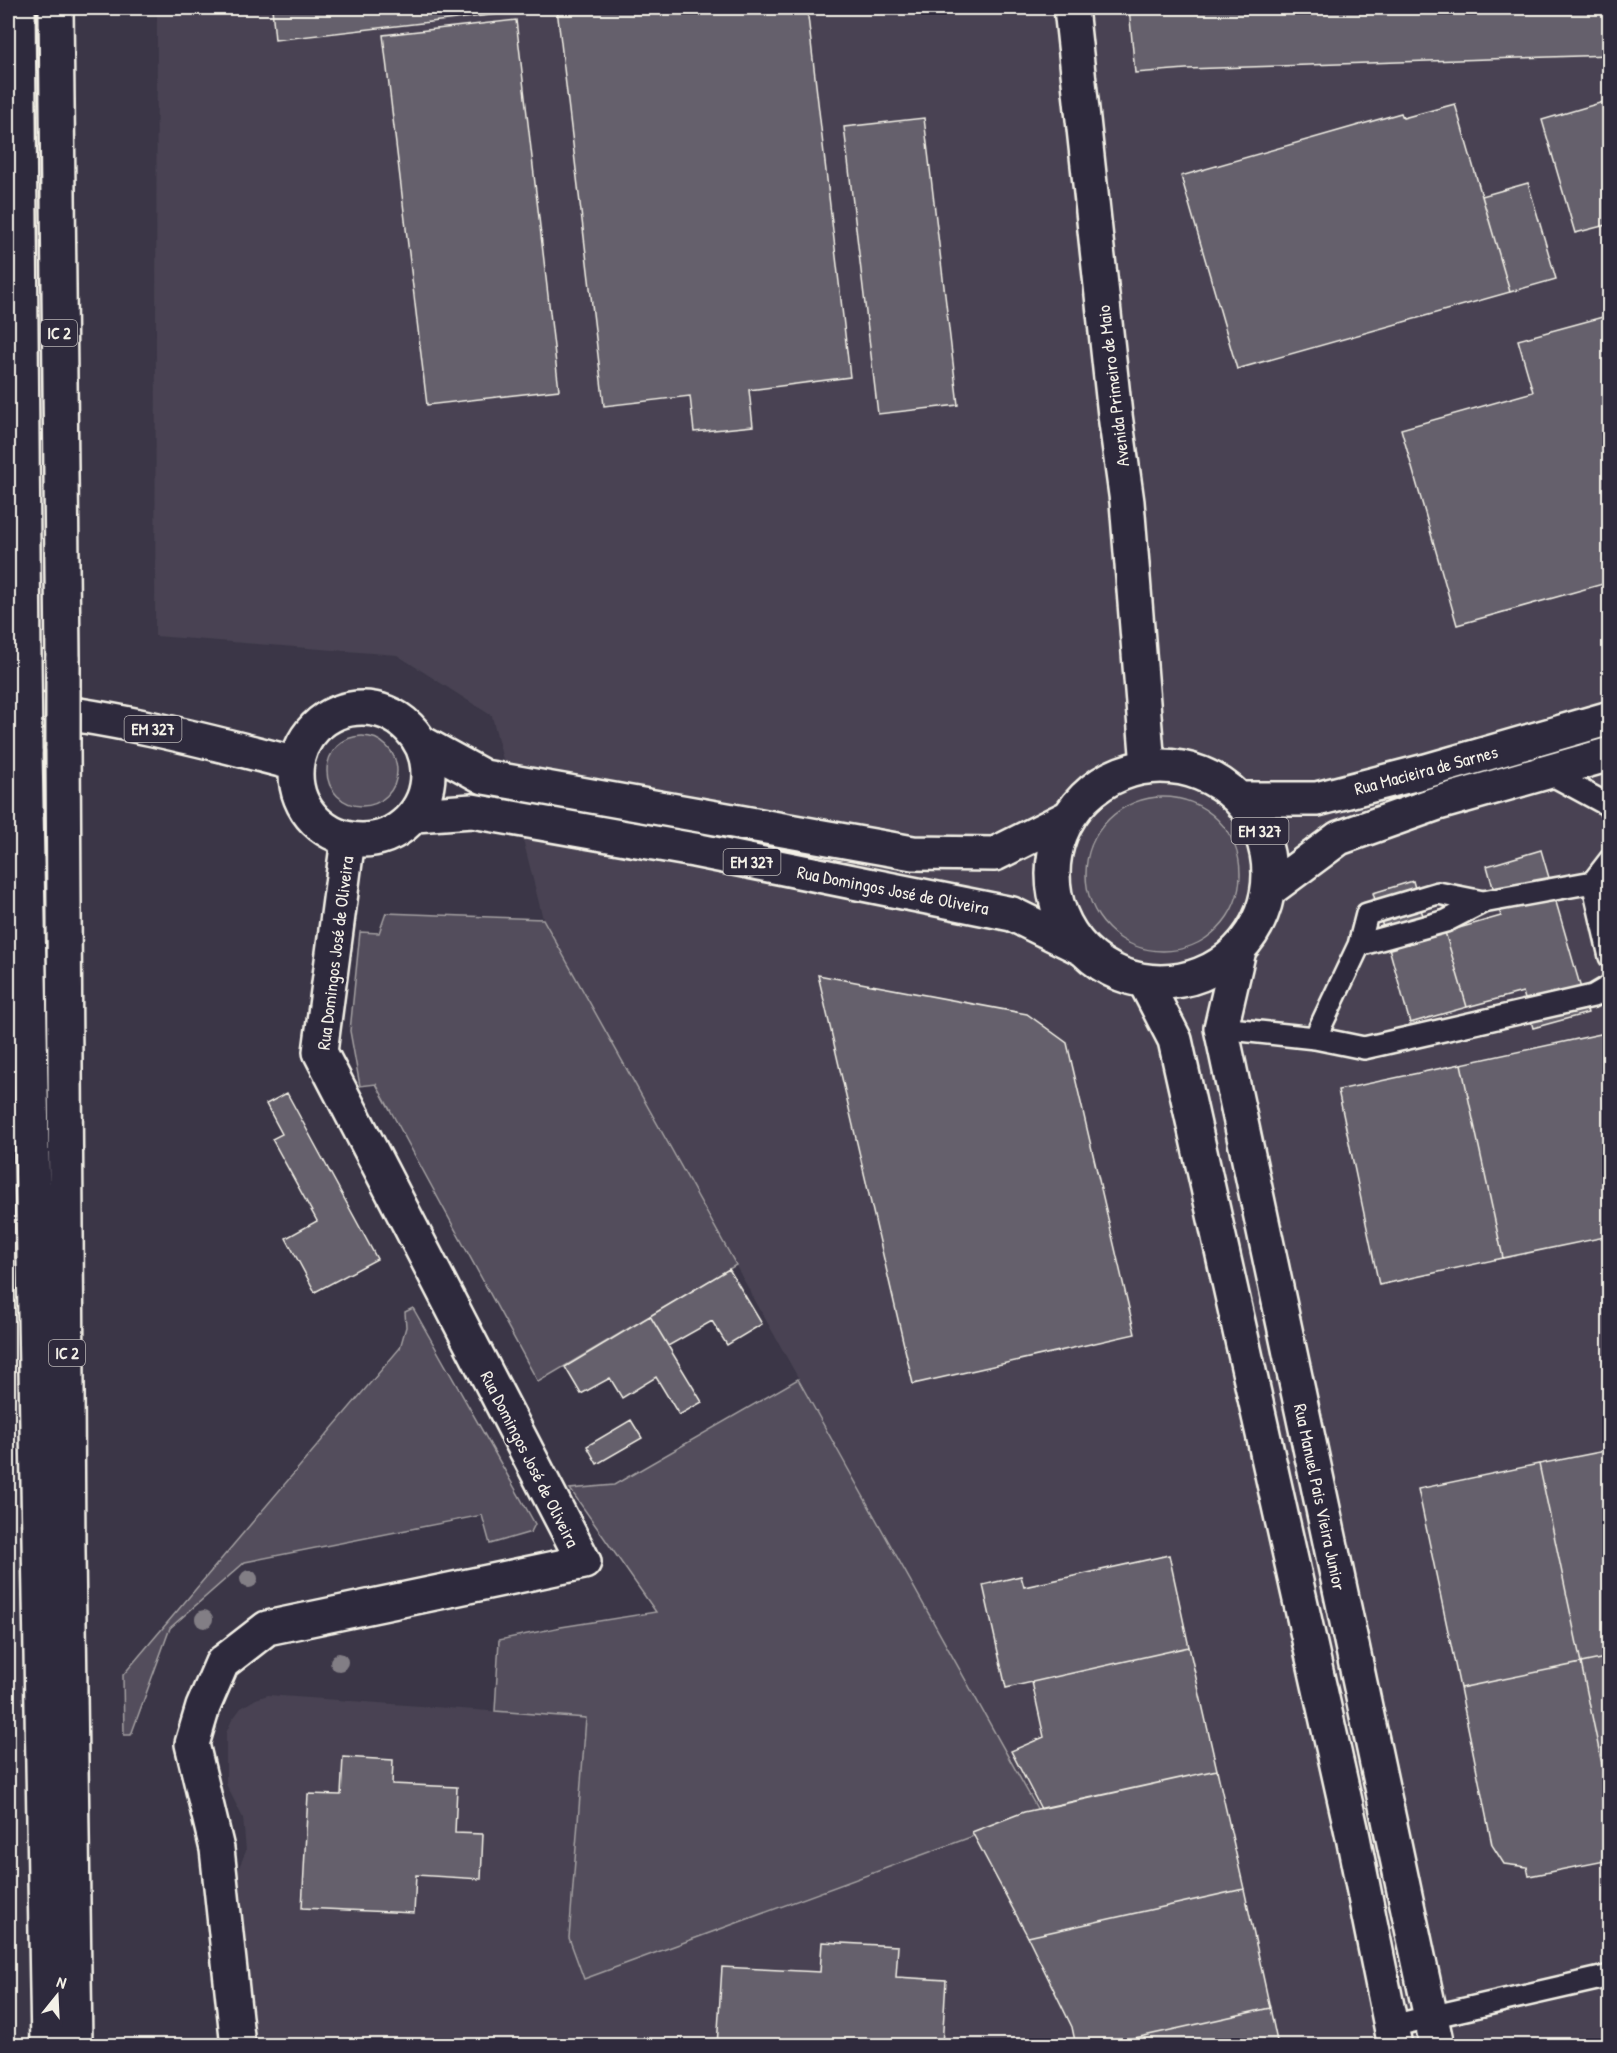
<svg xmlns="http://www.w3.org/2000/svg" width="1617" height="2053" font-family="'Patrick Hand',sans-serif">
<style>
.built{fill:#484352}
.green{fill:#534e5c;stroke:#a4a0a2;stroke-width:1.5}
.building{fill:#65616c;stroke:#f4f1e8;stroke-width:1.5}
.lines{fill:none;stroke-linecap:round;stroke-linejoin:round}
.lane-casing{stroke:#f4f1e8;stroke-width:26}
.street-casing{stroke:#f4f1e8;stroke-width:38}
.primary-casing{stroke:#f4f1e8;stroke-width:38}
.highway-casing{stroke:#f4f1e8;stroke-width:38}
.lane{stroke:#2f2a3d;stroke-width:21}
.street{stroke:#2f2a3d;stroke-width:33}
.primary{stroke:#2f2a3d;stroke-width:33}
.highway{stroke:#2f2a3d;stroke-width:33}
.highway-bridge-casing{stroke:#f4f1e8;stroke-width:38;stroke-linecap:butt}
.highway-bridge{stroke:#2f2a3d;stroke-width:33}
.tree{fill:#827e85}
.labels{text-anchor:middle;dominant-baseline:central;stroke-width:5;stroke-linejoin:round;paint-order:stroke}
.shield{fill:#2f2a3d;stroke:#b9b5b5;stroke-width:1.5}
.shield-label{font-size:16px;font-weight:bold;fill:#f4f1e8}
.street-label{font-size:18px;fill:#f4f1e8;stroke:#2f2a3d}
</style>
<rect width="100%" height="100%" fill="#3b3647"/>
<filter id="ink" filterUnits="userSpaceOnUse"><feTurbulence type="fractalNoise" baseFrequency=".0167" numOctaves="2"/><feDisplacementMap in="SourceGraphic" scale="12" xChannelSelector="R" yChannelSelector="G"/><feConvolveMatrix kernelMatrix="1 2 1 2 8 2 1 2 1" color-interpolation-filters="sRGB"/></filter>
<g filter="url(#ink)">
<path class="built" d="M157,8H1609V2045H252L234,1879L246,1851L243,1818L226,1784V1733L232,1720L241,1708L256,1699L268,1695L586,1718L569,1938L584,1979L1039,1811L543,919L492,716L397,655L155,636Z"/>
<path class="green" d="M327 771a35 35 0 1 1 70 0a35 35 0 1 1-70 0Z
M1086 874a77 77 0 1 1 154 0a77 77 0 1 1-154 0Z
M386,913L543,919L736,1265L538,1382L376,1084L360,1086L350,1031L360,932L379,933Z
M413,1308L535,1524L531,1532L490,1544L482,1515L245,1562L170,1628L131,1735H124L123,1675L400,1348L406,1327L405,1312Z
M798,1379L1039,1812L584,1979L569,1938L586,1718L495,1711L499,1640L561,1627L656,1612L570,1489L614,1485Z"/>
<path class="building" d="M272,8H534L535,10L275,40Z
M572,8H807L850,377L749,390L753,426L694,432L690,396L604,406L557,9Z
M1129,8H1610V55L1186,69L1135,73Z
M516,20L559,390L427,405L383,35Z
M1610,100V209L1606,210L1610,224L1575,233L1542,120Z
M1455,104L1510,292L1237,369L1181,176L1401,113L1403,118Z
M924,118L958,405L878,414L844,127Z
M1528,183L1556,279L1510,292L1482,196Z
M1610,315V582L1457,625L1401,429L1533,392L1518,340Z
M1541,850L1588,1013L1533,1028L1523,992L1467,1007L1445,932L1501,916L1487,866Z
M1413,881L1429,937L1389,948L1373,893Z
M1445,932L1467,1007L1410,1023L1389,948Z
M818,975L1027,1014L1067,1043L1135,1334L913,1384Z
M1610,1032V1236L1503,1258L1461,1064Z
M1461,1064L1503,1258L1379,1285L1338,1090Z
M287,1093L377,1259L315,1292L286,1238L317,1221L272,1139L282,1134L266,1104Z
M729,1269L762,1324L727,1345L712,1321L668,1346L650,1316Z
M650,1316L702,1402L679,1415L656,1377L622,1398L610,1378L581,1394L565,1367Z
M631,1420L642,1438L597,1464L587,1446Z
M1610,1450V1657L1581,1663L1539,1464Z
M1539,1464L1581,1663L1460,1688L1418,1489Z
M1169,1555L1189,1647L1006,1688L983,1585L1021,1576L1024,1587Z
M1189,1647L1217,1770L1041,1809L1011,1751L1044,1737L1032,1682Z
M1610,1657V1803L1581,1663Z
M1581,1663L1610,1803V1860L1529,1876L1527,1867L1504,1864L1492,1845L1460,1688Z
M343,1757L393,1760L392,1784L457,1787L455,1833L483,1834L481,1879L416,1875L414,1913L302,1908L308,1794L341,1795Z
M1217,1770L1244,1889L1028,1937L972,1832L1024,1812Z
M1244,1889L1270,2008L1099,2046H1076L1072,2027L1028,1937Z
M822,1942L898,1946L896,1977L946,1980L942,2046H717L722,1967L820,1972Z
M1270,2008L1278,2046H1099Z"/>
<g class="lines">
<defs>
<path id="lane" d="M1547,772L1608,805L1610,809
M1593,882L1610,957
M1359,945L1367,914L1438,893L1483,902
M1221,1028L1315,1038L1359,945L1446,921L1483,902L1593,882L1610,860
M1315,1038L1364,1048L1593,996L1610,986
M1391,2026L1610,1976"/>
<path id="street" d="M1071,8L1115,415L1127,502L1148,766
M1239,950L1221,1028L1437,2046
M1145,982L1175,1040L1353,1837L1395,2046
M238,2046L217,1849L192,1744L203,1707L222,1663L267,1628L584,1562L320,1052L348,839"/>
<path id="primary" d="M8,706C106,715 201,739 296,764
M296 774a66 66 0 1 1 132 0a66 66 0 1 1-132 0Z
M420,742L484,777L913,853L995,854L1067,818
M1053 874a108 108 0 1 1 216 0a108 108 0 1 1-216 0Z
M1239,799H1317L1426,771L1610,718
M415,815L472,811L694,850L1012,914L1081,948
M1269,890L1339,838L1435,804L1610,754"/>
<path id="highway" d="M18,8L24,659
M56,8L63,659
M63,747L68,1552L75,2046
M25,750L48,2046"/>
</defs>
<use href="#lane" class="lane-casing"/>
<use href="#street" class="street-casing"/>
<use href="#primary" class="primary-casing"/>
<use href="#highway" class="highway-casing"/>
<use href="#lane" class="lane"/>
<use href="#street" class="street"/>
<use href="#primary" class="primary"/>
<use href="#highway" class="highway"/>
<defs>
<path id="highway-bridge" d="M24,659L25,750
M63,747V659"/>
</defs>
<use href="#highway-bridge" class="highway-bridge-casing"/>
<use href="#highway-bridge" class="highway-bridge"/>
</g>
<g class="tree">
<circle cx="249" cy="1579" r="9"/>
<circle cx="204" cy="1619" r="9"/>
<circle cx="339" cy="1662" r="9"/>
</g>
</g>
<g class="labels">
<g class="shield">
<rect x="41" y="320" width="36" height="26" rx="4.5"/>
<rect x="124.5" y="716" width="57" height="26" rx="4.5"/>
<rect x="1231.5" y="818" width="57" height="26" rx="4.5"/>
<rect x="723.5" y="849" width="57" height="26" rx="4.5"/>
<rect x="49" y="1340" width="36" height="26" rx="4.5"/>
</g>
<g class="shield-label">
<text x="59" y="333">IC 2</text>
<text x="153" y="729">EM 327</text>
<text x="1260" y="831">EM 327</text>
<text x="752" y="862">EM 327</text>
<text x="67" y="1353">IC 2</text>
</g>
<g class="street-label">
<text transform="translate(1113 386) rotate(-97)">Avenida Primeiro de Maio</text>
<text transform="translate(1426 770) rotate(-15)">Rua Macieira de Sarnes</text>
<text transform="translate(893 890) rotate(11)">Rua Domingos José de Oliveira</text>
<text transform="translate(335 953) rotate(-83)">Rua Domingos José de Oliveira</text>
<text transform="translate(530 1459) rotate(63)">Rua Domingos José de Oliveira</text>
<text transform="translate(1320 1497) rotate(78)">Rua Manuel Pais Vieira Junior</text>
</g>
</g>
<rect width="1617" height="2053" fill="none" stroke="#2f2a3d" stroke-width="30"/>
<rect x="15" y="15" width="1587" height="2023" fill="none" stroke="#f4f1e8" stroke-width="2" filter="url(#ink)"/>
<g transform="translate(57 1996) rotate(18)" stroke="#2f2a3d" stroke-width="4.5" paint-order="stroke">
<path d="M0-4.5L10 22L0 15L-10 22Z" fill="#f4f1e8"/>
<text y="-9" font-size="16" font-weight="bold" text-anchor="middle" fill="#f4f1e8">N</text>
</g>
</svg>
